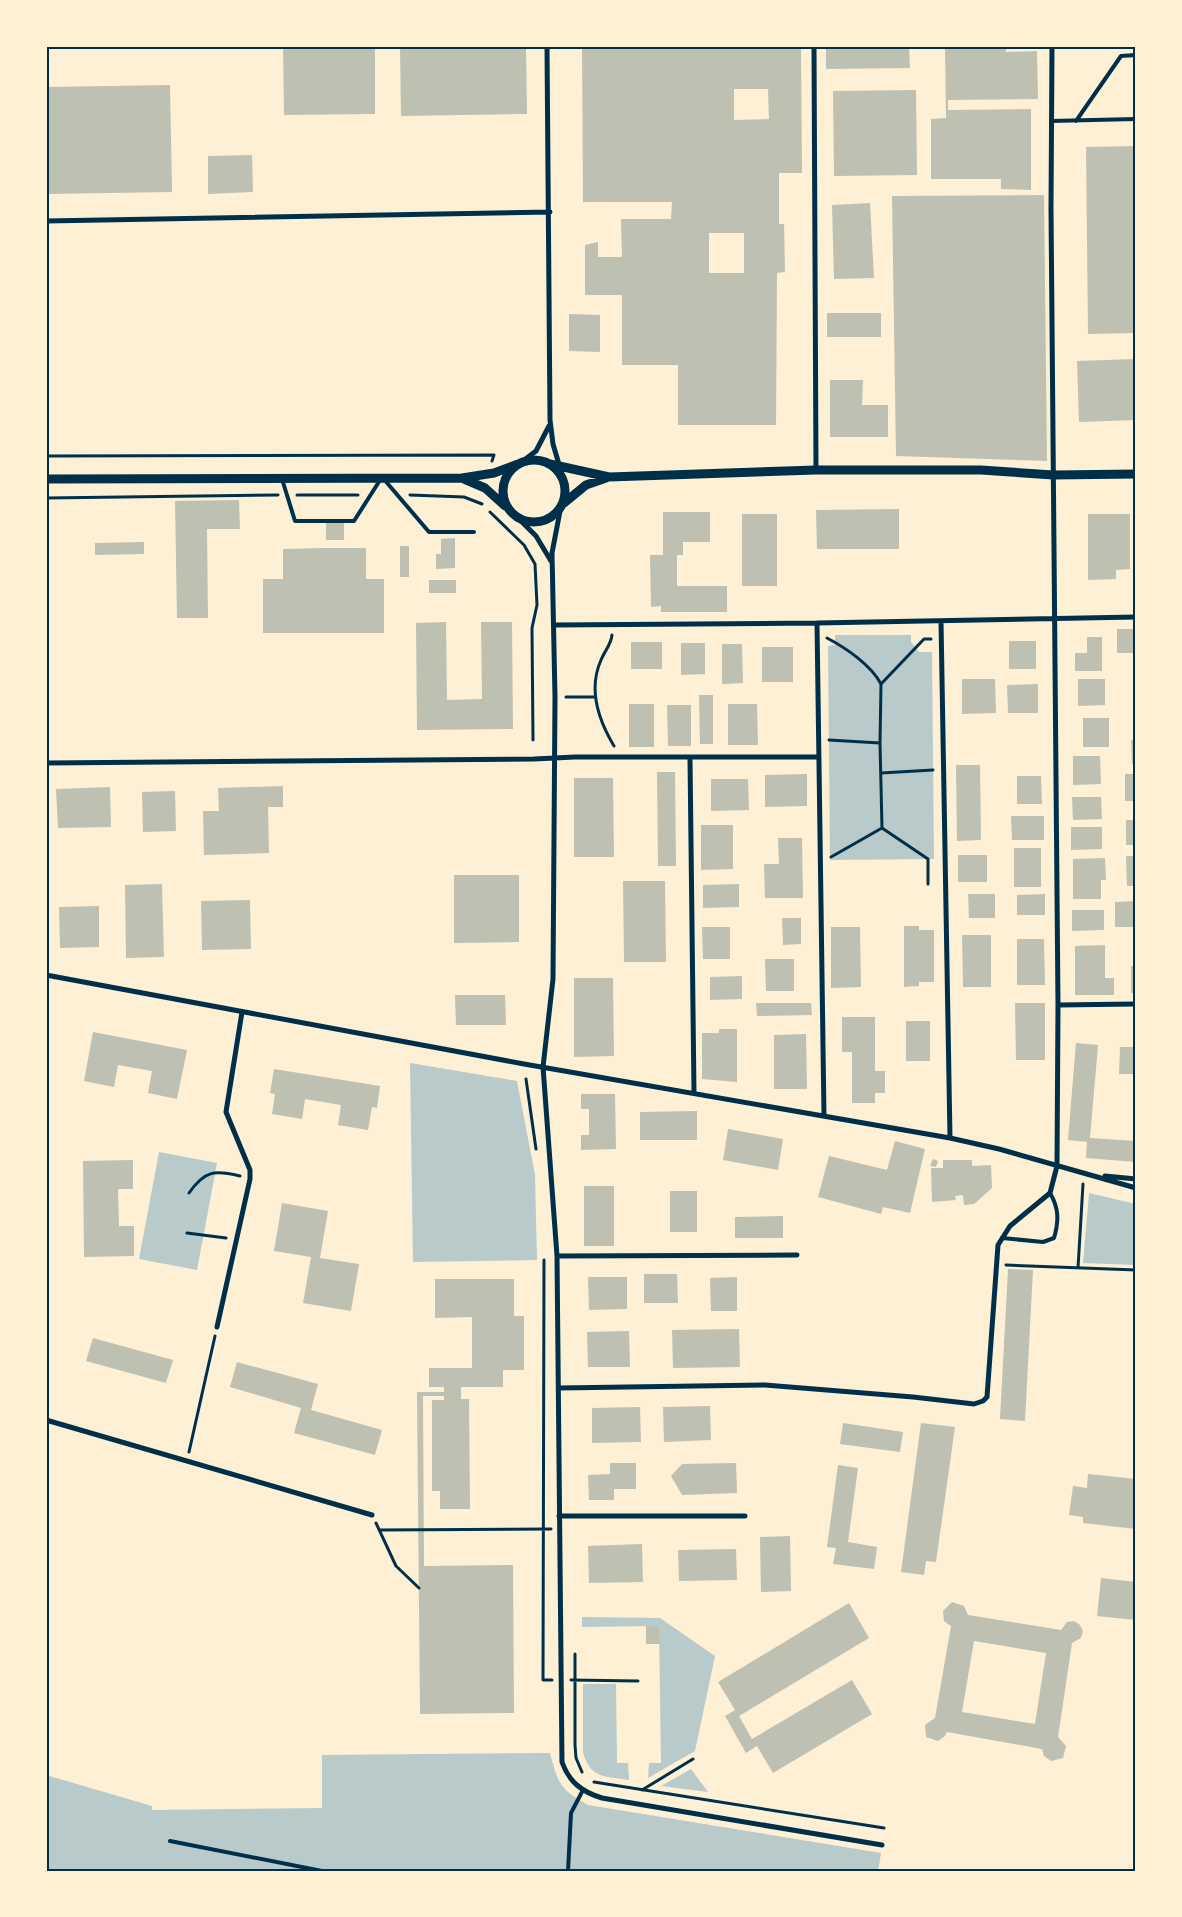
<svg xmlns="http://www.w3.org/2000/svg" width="1182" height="1917" font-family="Lato,sans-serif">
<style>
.green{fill:#b9caca}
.building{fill:#bec0b2;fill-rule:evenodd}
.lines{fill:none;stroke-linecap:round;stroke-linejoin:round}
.path{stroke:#003049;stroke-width:3}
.service{stroke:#003049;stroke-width:4}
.minor{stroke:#003049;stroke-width:5}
.tertiary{stroke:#003049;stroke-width:9}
.neatline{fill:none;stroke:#003049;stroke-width:2}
</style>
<rect width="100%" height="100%" fill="#fdf0d5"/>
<path class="green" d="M835,635H911V642L919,652H932L934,859L830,860L828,646L835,645Z
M410,1063L517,1081L535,1175L537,1260L413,1262Z
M159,1152L217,1163L197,1270L139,1259Z
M1089,1193L1136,1204V1265L1083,1263Z
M582,1617L660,1618L715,1656L695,1751L648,1778L649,1763H661L659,1626L582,1627Z
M583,1684H616L617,1763H628L629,1780C605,1776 590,1779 583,1752Z
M550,1753C558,1784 560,1789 588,1805L881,1853L878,1871H46V1775L152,1806V1810L322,1808V1755Z
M691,1769L708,1792L661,1786Z"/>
<path class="building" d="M283,46H375V114L284,115Z
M400,46H526L527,114L401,116Z
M582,46H801L802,173H779V224H784L785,272L777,273L776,425H678V365H622V295H585V245L598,242V257H622L621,219H671L672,202H583ZM734,89H768L769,119L734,120ZM709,233H744V273H709Z
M826,46H909L910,68L826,69Z
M945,46H1006V52L1037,51L1038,99L948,100V110L1031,109V190L1001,189V179H931V119L946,118Z
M170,85L172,192L46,194V87Z
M916,90L917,175L834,176L833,91Z
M1136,146V333L1088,334L1086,147Z
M252,155L253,192L208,194V156Z
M1044,195L1047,461L896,456L892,196Z
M870,203L874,278L834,279L832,205Z
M827,313H881V337H827Z
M569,314L600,315V352L569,351Z
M1136,359V420L1079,422L1077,361Z
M830,380H863L862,405H888V437H830Z
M239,500L240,529H207L208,618H177L175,501Z
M899,509V549H817L816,510Z
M663,512H710V542H683V555H677V586H727V612H661V606L651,607L650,555H663Z
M742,514H777V586H742Z
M1088,514H1130V569L1116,570V579L1088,580Z
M326,522H344V540H326Z
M455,538V568L436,569V554H441V539Z
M144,542V554L95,555V543Z
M400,546H409V577H400Z
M322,548H366V579H384V633H263V579H283V549Z
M429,580H456V593H429Z
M446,622L447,700L482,699L481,622H512L513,729L417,730L416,623Z
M1117,629H1136V653H1117Z
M1087,637H1102V671H1075V653H1087Z
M1009,641H1036V669H1009Z
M631,642H662V669H631Z
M681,643H705V674L681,675Z
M722,644H742L743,683L722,684Z
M762,647H793V682H762Z
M962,679H995L996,713L962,714Z
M1078,679H1105V705L1078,706Z
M1038,684V713H1008L1007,685Z
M699,695H713V744H700Z
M629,704H654V747H629Z
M728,704H757L758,745H728Z
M667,705H691V746H668Z
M1083,718H1109V747H1083Z
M1131,740H1136V764H1132Z
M1073,756H1100L1101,784L1073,785Z
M956,765H980L981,840L957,841Z
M657,772H675L676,866H658Z
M807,774V806L765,807V775Z
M1125,774H1136V801H1125Z
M1017,776H1041L1042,804H1017Z
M574,778H613L614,857H574Z
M711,779H748L749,810L711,811Z
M283,786V807H268L269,853L204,855L203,811H219L218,788Z
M110,787L111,827L58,828L56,789Z
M175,791L176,831L143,832L142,792Z
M1072,797H1101L1102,819L1073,820Z
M1011,816H1044V840H1012Z
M1126,820H1136V845H1126Z
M701,825H733V869L701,870Z
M1071,827H1102V849L1071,850Z
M778,838H802L803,898H765L764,864H779Z
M1014,848H1041V887H1014Z
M958,855H987V882H958Z
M1126,856H1136V886H1127Z
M1105,858L1106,880H1101V899H1073V859Z
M454,875H519V942L454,943Z
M623,881H665L666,962H624Z
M162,884L164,957L126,958L125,885Z
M739,884V907L703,908V885Z
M968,894H995V918H969Z
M1045,894V915H1017V895Z
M250,900L251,949L202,950L201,901Z
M1136,901V927H1115V902Z
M99,906V947L60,948L59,907Z
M1072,910H1104V930L1072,931Z
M782,918H801V944L783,945Z
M904,926H919V930H934V982H919V986L904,987Z
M702,927H730V959H703Z
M831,927H860L861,987L831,988Z
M962,935H991V987H963Z
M1017,939H1044L1045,985H1017Z
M1105,945V978H1114V995H1075V946Z
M765,959H794V991H766Z
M1131,966H1136V993H1131Z
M742,976V999L710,1000V977Z
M574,978H613L614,1056L574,1057Z
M455,995H505L506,1025H456Z
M756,1003H811L812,1015L757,1016Z
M1015,1003H1045V1060H1016Z
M842,1017H875V1071H885V1093H875V1103H852V1052H842Z
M906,1021H930V1061H906Z
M719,1029H737V1082L702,1079V1033H719Z
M93,1032L187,1050L177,1099L148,1093L152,1071L118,1065L114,1087L84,1081Z
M806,1034L807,1089H774V1035Z
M1076,1043L1098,1045L1090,1138L1136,1141V1162L1086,1158L1087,1142L1068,1140Z
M1120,1047H1136V1074H1119Z
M274,1069L380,1086L377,1108L372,1107L368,1130L338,1125L341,1105L305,1099L302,1119L272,1114L275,1094L270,1093Z
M581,1094H615L616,1149L581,1150V1135H589V1109H581Z
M697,1111V1140H640V1112Z
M728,1129L783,1139L778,1170L723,1160Z
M895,1141L925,1149L910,1213L883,1207L881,1214L818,1197L829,1156L887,1170Z
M933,1159L938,1161L936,1167L930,1166Z
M133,1160V1189H118L119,1226H134V1256L84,1257L83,1161Z
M943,1160H972V1166L991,1165L992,1188L974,1204L964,1205L963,1195L955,1196L956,1200L932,1202L931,1168H943Z
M584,1186H614V1246H584Z
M670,1191H697V1232H670Z
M282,1203L328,1211L320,1258L359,1264L351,1311L303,1303L311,1257L274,1251Z
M783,1216V1238H735V1217Z
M1008,1269L1033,1270L1025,1421L1000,1419Z
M644,1274H677L678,1303H644Z
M588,1277H627V1309L589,1310Z
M737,1277V1311H711L710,1278Z
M435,1279H514V1316H524V1370H503V1387H461V1399H469L470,1509H440V1491H432V1400H444V1396H423L424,1566L513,1565L514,1713L420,1714L417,1392H444V1387H429V1368H472V1317L435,1318Z
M739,1329L740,1367L673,1368L672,1330Z
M629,1331L630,1367H588L587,1332Z
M93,1338L173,1360L166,1383L86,1361Z
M237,1362L318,1384L311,1410L382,1430L375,1455L294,1433L301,1408L230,1387Z
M710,1406L711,1440L664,1442L663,1407Z
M640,1407L641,1442L592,1443V1408Z
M843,1423L903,1432L900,1452L840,1444Z
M921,1423L955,1427L936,1562L926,1561L924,1575L901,1572Z
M610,1463H636V1489H614V1500H589L588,1475L610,1474Z
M736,1463L737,1493L682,1495L671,1476L682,1464Z
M838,1465L858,1468L848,1542L877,1547L874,1569L833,1564L836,1548L827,1547Z
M1088,1474L1136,1479V1529L1083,1523V1517L1069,1515L1073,1486L1087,1488Z
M790,1536L791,1591L761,1592L760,1537Z
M642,1544L643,1582L589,1583L588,1546Z
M736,1549L737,1580L679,1581L678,1550Z
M1101,1578L1136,1582V1620L1097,1616Z
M952,1602L964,1606L968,1615L1061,1630L1067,1622L1074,1621L1080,1625L1083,1631L1081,1638L1072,1643L1058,1737L1066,1746L1063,1758L1051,1761L1044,1756L1042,1749L947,1732L945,1736L938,1741L926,1737L925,1725L935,1718L951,1626L944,1621L943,1611ZM974,1641L1046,1653L1035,1724L962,1712Z
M849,1603L869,1638L739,1716L752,1739L852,1680L872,1714L773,1773L757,1746L746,1753L725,1716L735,1710L718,1682Z
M646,1626H659L660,1644H646Z"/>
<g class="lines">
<path class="path" d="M46,456L494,455L492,461
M297,495H358
M410,495L464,497L482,504
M46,498L278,495
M490,512L524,545L535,564L537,605L532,628L533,740
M612,635C611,645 605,650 601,660C588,689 599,721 614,746
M827,638C846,648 871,665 881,684
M566,697H595
M829,740L880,743L881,684L924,639H931
M881,773L933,770
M882,828L928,859V884
M831,857L882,828L880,743
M526,1079L536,1149
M189,1193C205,1170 215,1170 240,1176
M187,1233L226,1238
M544,1260L543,1680H552
M1006,1265L1136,1270
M1078,1268L1083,1184
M189,1452L215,1336
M376,1523L396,1566L419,1588
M379,1530L551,1529
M575,1654V1745L576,1758L582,1772
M571,1680L638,1681
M594,1782L884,1828
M642,1790L693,1759"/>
<path class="service" d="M1051,121L1136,119
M1076,121L1121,56L1136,55
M282,479L295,521H354L382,477L429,532H474
M1002,1238L1043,1242L1054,1238C1059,1221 1059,1208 1050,1193
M170,1841L322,1871
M568,1871L571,1813L583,1790"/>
<path class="minor" d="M547,46L550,420L553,444L563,478
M814,46L816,470
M46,221L550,212
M519,464L536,451L549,426
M561,506L552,553L555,697L553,979L543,1067L557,1256L562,1762C569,1782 582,1792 602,1798L882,1845
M517,517L536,536L551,561
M941,621L950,1138
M817,623L824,1116
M555,625L817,623L1136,617
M690,758L694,1093
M46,763L534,759L575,757H817
M46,975L524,1064L950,1138L999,1149L1136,1188
M1058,1005L1136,1004
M1105,1176L1136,1179
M557,1256L797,1255
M217,1327L250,1179V1170L226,1112L242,1012
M559,1388L765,1385L913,1397L974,1404L983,1401L987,1397L998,1245L1010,1226L1050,1193L1057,1166L1058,1005L1051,208L1052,46
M46,1420L372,1515
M559,1516H745"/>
<path class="tertiary" d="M503 491a31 31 0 1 1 62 0a31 31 0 1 1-62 0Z
M550,464L609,477L816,470H981L1053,475L1136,474
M46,479L462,478L494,473L518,464
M464,479L485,488L505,506
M564,503L586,485L606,478"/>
</g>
<rect width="1182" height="1917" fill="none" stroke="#fdf0d5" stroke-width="95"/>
<rect x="48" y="48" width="1086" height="1822" class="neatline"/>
</svg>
